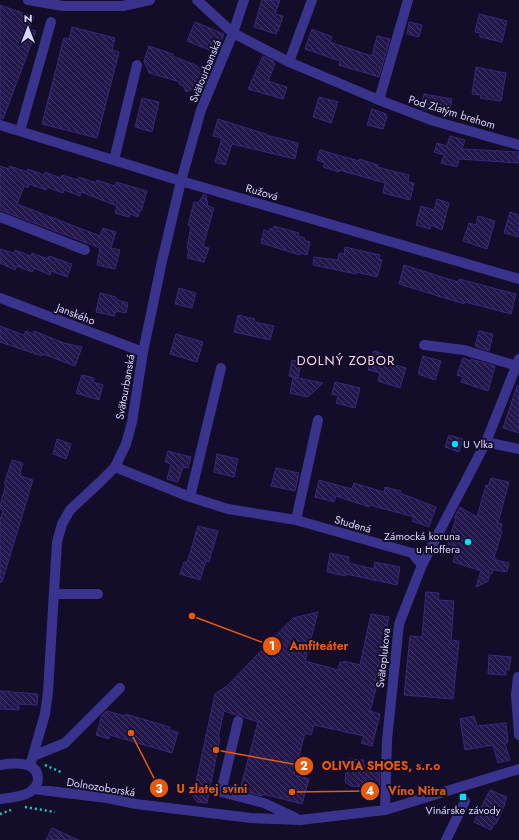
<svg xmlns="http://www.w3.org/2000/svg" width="519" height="840" font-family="Jost,sans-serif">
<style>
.building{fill:url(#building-back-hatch);stroke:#3a277b}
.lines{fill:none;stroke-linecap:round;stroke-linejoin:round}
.path{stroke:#22c6c1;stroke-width:2.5;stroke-dasharray:2 3;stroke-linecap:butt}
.minor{stroke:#39338d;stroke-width:10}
.poi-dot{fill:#02dfff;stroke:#130d29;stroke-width:1.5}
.labels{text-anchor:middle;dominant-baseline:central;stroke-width:4;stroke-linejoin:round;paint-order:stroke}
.street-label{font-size:11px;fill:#dbd6ff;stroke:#130d29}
.poi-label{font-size:11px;fill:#dbd6ff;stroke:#130d29;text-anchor:start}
.quarter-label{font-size:13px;letter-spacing:1px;fill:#ffd8f0;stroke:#130d29}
.leader{fill:none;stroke:#e8590c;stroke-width:1.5}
.callout-dot{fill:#e8590c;stroke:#130d29;stroke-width:1.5}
.mark-label{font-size:12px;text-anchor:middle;font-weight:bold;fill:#fff}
.callout-label{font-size:12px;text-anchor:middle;font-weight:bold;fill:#e8590c;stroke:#130d29;stroke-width:4;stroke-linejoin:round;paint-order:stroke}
</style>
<defs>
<pattern id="building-back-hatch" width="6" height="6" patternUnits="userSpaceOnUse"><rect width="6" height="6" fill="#23174c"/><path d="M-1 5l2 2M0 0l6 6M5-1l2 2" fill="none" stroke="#423867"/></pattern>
</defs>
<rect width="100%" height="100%" fill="#130d29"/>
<path class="building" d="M262,0H280L275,14L283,16L278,31H277L276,34L254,27Z
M0,5L34,17L29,29L36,31L3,119H0Z
M479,14L507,21L502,42L480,37V33L475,32Z
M195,22L224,34L217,53L187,41Z
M409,22L422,25L419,37L407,34Z
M72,27L115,38L112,50L119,52L97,138L42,124L64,38L69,39Z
M312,29L332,37L330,42L372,56L377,36L390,39L379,77L339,65L340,61L305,49Z
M149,46L173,54V56L198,66L197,67L206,71L200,81L199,87L186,92L184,87L179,84L180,82L149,73L144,61Z
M263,56L274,61L273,63L275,64L268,81L287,87L283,99L248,89Z
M476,67L506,73L501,101L480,98L481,95L472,94Z
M424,94L452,99L449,114L421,109Z
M319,97L338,102L331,123L313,117Z
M142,98L159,102L152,132L135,127Z
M372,109L386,114V116L387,117L383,129L367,125Z
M218,119L266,134V135L298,143L295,159L232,144L225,165L215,162L222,138L213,136Z
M450,136L465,140L462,149L519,152L518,163L459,159L457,167L441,163L444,155L434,152L437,143L447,146Z
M320,150L359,161V159L378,165L377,167L409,175L408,182L414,183L410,200L383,193L385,183L339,170V172L323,167L325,163L317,160Z
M0,166L9,169L10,166L27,172L28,169L44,175L45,172L61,178L62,175L78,180L79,177L96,183L97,180L115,186L116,182L147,191L141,211L140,210L138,217L130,214L129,217L115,213L117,206L81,192L80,196L64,190L63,193L47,187L46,190L29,184L28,188L24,186L17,204L100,236L103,228L116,232L111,248L120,250L115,269L97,265L100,248L0,210Z
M204,194L206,195L208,206L214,208L203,246L209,248L204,262L187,258L189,249L187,248L191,226L188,225L194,202L198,203Z
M437,199L449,203L442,230L431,225L430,229L416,225L421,206L434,210Z
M510,212L519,215V237L504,233Z
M478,216L495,221L487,249L463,241L469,223L476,225Z
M274,226L299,233L298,236L305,238L304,240L310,242L307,255L300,253V255L261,243L264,230L269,232L270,228L273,229Z
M345,247L380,255L379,259L382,260L377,277L356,272V274L313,265L314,257L338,260L339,253L344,254Z
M0,249L14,253L15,250L31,256L32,253L48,259L49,256L72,264L67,277L51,271L50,275L34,268L32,272L17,266L15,270L0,263Z
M404,265L458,282L459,279L516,294L511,314L465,302L464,304L399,284Z
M179,288L196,293L192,308L175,304Z
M100,293L116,297L118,300L128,303L126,313L116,311L114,316L96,312Z
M238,315L255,319L254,322L274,326L270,340L234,332Z
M0,326L24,335L26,331L34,334V331L64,343L82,347L75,366L43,354L42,356L0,342Z
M479,331L493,334L489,351L475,346Z
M176,334L203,342L197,362L170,354Z
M374,351L383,354L381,361L406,368L400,388L378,381L380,373L368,370Z
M423,356L441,361L435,380L418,374Z
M463,358L471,361V359L495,366L488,391L461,382L463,377L457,375Z
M292,360L301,362L298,378L289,376Z
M82,375L94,378L93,382L103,385L99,400L76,393Z
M293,377L323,383L308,397L290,393Z
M335,382L360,388L355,408L336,403L338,396L332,394Z
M517,386H519V433L503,428Z
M449,435L463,439L459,452L445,447Z
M57,439L71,444L66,459L53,454Z
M168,451L191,457L188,468L183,467L178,482L167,479L171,464L165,462Z
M217,454L238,459L234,477L214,472Z
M12,460L23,463L20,473H21L20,476L33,480L2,582H0V520L3,510L0,509V506L6,484H4Z
M276,468L299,473L295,491L271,486Z
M491,478L509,482L498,523L502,524L500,531H502L494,558L496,559V560L509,563L507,572L493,570L492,574L490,573L488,581L476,587L481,571L453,562L457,547L448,544L456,518H454L460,507L477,517L486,485L488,486Z
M319,480L352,489L354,483L384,492L385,487L401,491L400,493L436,507L429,527L412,521L414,517L370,505L369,507L336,496L334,502L315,497Z
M198,526L218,531L209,562L206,561L200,580L180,574L184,562L187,563Z
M330,553L349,557L348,563L374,569L375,562L400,567L397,585L346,574V576L327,572Z
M426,592L439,593L438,600L454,601L451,640L459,641L453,699L404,695L410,636L422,637Z
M318,612L305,661L338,670L340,662L343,663L344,661L360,665L371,614L389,617L382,647L383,648L375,680L378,681L370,711L380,714L372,746L361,743L364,736L314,725L311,735L305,733L294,775L309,779L302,804L263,794L262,796L240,790L258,722L243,717L240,715H236L224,711L218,738H220L207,803L197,802L193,796L215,694L227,686L293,618Z
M489,655L511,657L509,670H506V675L488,674Z
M0,691L38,694L37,705L19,704V710L0,709Z
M107,711L125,716V714L170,727L169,730L178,732L172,753L110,735L109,739L96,735L102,715Z
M474,716L477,726L506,723L508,742L505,743L510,760L498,763L493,745L465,750L460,719Z
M349,759L364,760L363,766L380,767L379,788L351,786L345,782L346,767H348Z
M490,790L507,797L504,804H505L496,824H494L491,830L474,822Z
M52,828L79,840H46Z"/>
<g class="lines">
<path class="path" d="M45,765L63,773
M25,807L55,812
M0,814L11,810"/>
<path class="minor" d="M28,0L63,6H123L150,0
M197,0L233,33L289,62L379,100L434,121L519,145
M289,62L312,0
M379,100L408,0
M0,125L181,181L519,279
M20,131L51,22
M114,160L137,65
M0,217L85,250
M0,298L143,352
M424,345L464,350L517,366
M486,442L519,449
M115,467L190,497L228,509L296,520L412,553L422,565
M190,497L221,368
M296,520L318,420
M54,594H98
M519,677H518L516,695L519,735
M238,721L221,792L264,803L296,818
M33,756L65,743L120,688
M0,765C12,763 38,760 38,779C38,784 34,789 30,792C22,797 10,798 0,799
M30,766L45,714L48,692L57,542L62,524L70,510L99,483L115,467L126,444L132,422L143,352L162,261L181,181L201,110L233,33L244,0
M33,789L107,798L136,804L251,818L300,820L385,810L519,769
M385,810L387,740L399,624L422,565L486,442L519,359
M446,840L465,801"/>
</g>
<g class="poi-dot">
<circle cx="455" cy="444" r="4"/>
<circle cx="468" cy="542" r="4"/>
<rect x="459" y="793" width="8" height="8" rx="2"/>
</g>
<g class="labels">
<g class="street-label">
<text transform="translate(205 71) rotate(-68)">Svätourbanská</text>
<text transform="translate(452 112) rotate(17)">Pod Zlatým brehom</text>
<text transform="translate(262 192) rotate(16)">Ružová</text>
<text transform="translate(76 314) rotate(21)">Janského</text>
<text transform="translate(125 387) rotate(-80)">Svätourbanská</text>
<text transform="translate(353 524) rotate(16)">Studená</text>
<text transform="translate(383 658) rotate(-84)">Svätoplukova</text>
<text transform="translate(101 787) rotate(9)">Dolnozoborská</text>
</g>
<g class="poi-label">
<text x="463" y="444">U Vlka</text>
<text x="460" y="536" text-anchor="end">Zámocká koruna<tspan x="460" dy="13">u Hoffera</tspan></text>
<text x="463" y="810" text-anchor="middle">Vinárske závody</text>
</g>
<g class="quarter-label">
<text x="346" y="360">DOLNÝ ZOBOR</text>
</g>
</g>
<path class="leader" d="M192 616L272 646M216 750L304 766M131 733L159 788M292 792L370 791"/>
<g class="callout-dot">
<circle cx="192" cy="616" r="4"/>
<circle cx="216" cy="750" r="4"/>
<circle cx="131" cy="733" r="4"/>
<circle cx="292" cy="792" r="4"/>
<circle cx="272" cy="646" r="10"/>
<circle cx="304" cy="766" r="10"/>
<circle cx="159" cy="788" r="10"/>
<circle cx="370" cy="791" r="10"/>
</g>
<g class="mark-label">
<text x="272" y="650">1</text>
<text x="304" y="770">2</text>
<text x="159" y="793">3</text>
<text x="370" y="795">4</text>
</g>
<g class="callout-label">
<text x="319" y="650">Amfiteáter</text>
<text x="381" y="770">OLIVIA SHOES, s.r.o</text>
<text x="212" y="793">U zlatej svini</text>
<text x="417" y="795">Víno Nitra</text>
</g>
<g transform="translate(28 28)" stroke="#130d29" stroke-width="3" paint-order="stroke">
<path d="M0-3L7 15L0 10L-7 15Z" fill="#dbd6ff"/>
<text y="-6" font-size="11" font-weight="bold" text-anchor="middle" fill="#dbd6ff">N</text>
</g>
</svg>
